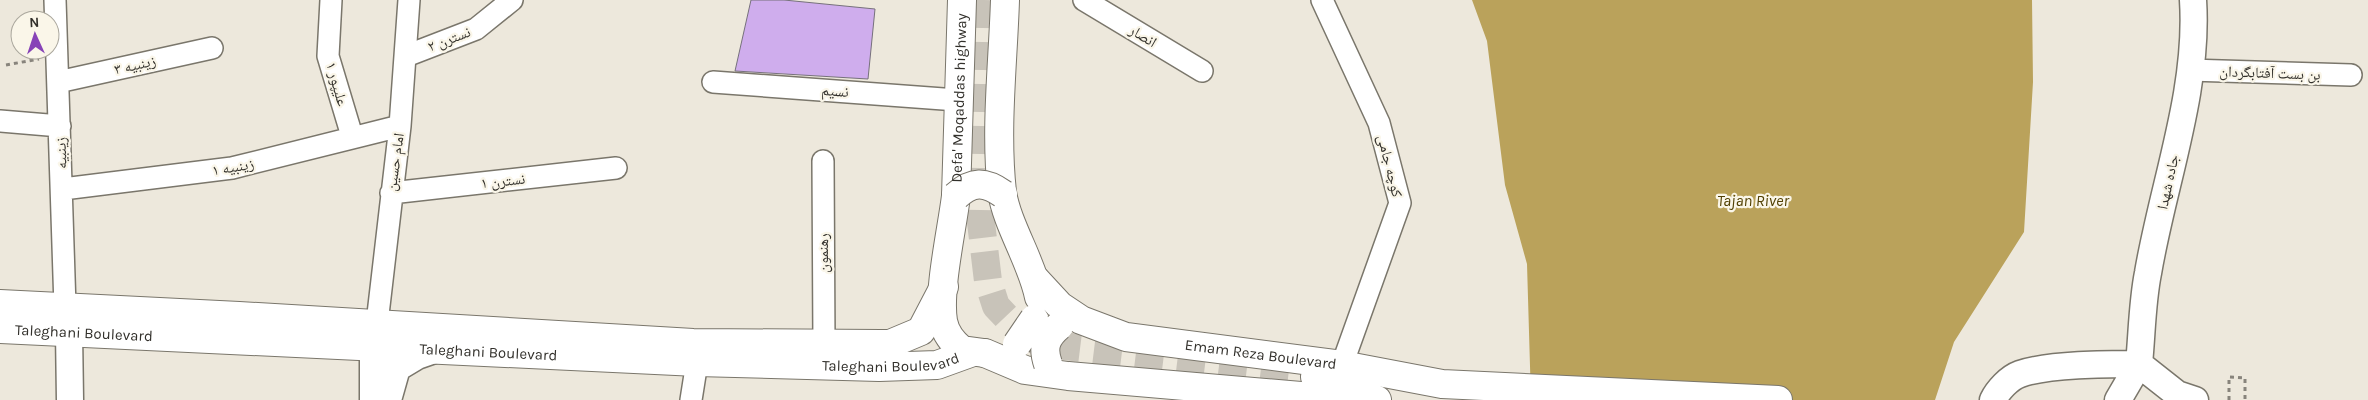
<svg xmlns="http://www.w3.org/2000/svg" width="2368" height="400" font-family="Karla,'Noto Naskh Arabic',sans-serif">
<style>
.water{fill:#baa25b}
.building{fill:#cfaded;stroke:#76717b}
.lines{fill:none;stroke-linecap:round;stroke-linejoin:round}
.trunk-tunnel{stroke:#c8c3b9;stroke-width:28;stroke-dasharray:28 14;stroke-linecap:butt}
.minor-casing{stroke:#7a766b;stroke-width:24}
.tertiary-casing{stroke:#7a766b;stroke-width:29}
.primary-casing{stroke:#7a766b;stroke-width:30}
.trunk-casing{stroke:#7a766b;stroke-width:30}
.path{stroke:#88847c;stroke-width:3;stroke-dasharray:4 4;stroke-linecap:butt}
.minor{stroke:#fff;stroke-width:21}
.tertiary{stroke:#fff;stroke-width:26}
.primary{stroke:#fff;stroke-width:28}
.trunk{stroke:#fff;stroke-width:28}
.primary-bridge-casing{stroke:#7a766b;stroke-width:30;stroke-linecap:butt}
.primary-bridge{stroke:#fff;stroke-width:28}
.labels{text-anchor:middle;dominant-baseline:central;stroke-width:4.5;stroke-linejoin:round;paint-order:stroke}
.street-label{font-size:15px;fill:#32302b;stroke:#faf6e9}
.water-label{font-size:16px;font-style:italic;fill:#514003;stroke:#faf6e9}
</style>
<rect width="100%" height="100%" fill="#ede8dc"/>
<path class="water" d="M1472,0H2032L2033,82L2024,232L1954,342L1935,400H1531L1527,264L1505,185L1487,41Z"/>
<path class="building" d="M751,0H784L875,9L868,79L735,71Z"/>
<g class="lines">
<path class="trunk-tunnel" d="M983,0L980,214L988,281L996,306L1015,326L1040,343L1315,377"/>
<defs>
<path id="minor" d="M55,0L65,307
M331,0L328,56L352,136
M1084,0L1202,71
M1322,0L1379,123L1400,203L1342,365
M406,56L476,29L512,0
M2189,70L2351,75
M58,82L212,48
M713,82L957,100
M0,121L60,126
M823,161L824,345
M63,189L232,168L400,126
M391,193L616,168
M377,323L400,126L409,0
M691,400L697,362"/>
<path id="tertiary" d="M69,332L70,400
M373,346V400
M388,400L397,368L417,356L437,349
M1993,400C1998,390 2009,378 2020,374C2049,364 2107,364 2139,364C2142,334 2142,303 2148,273C2163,184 2199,91 2193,0
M2118,400L2139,364L2177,394L2195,400"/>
<g id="primary">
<path d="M956,196C952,229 938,290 943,321C945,332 953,343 962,350L984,353"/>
<path d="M0,304L239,316L693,343L881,344H890L921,331L944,287"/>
<path id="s1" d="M0,329L697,362L879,367L937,365L973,352"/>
<path d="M1315,377L1361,392L1377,400"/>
</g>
<g id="trunk">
<path d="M1005,0C1003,63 995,129 1002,192C1007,225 1032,262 1039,297"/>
<path id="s2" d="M956,196L962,0"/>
<path id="s3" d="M1035,279L1060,306L1081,320L1126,337L1342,365L1442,384L1778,400"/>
<path d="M985,353L1025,370L1068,376L1347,400"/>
</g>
</defs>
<use href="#minor" class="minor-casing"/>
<use href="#tertiary" class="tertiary-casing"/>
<use href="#primary" class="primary-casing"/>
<use href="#trunk" class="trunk-casing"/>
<path class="path" d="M6,65L39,59
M2229,400V377L2245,378V400"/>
<use href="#minor" class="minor"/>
<use href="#tertiary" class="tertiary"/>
<use href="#primary" class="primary"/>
<use href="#trunk" class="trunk"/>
<defs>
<path id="primary-bridge" d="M956,196C972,181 985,181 1003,194
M1017,344L1034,319
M1048,364C1042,347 1046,337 1059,326"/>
</defs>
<use href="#primary-bridge" class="primary-bridge-casing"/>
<use href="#primary-bridge" class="primary-bridge"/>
</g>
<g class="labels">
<g class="street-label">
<text transform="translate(1143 36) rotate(31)">انصار</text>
<text transform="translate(449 39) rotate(-21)">نسترن ۲</text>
<text transform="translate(135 65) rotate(-13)">زینبیه ۳</text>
<text transform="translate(2270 73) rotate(2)">بن بست آفتابگردان</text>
<text transform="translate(337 84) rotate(74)">علیپور ۱</text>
<text transform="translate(835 91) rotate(4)">نسیم</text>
<text stroke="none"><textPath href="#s2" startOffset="98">Defa' Moqaddas highway</textPath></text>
<text transform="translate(61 153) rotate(-92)">زینبیه</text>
<text transform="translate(395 162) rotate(-82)">امام حسین</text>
<text transform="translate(1390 166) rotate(76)">کوچه جامی</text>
<text transform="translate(233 167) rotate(-10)">زینبیه ۱</text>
<text transform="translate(503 181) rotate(-6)">نسترن ۱</text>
<text transform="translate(2168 182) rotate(-78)">جاده شهدا</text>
<text transform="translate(823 253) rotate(-90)">رهنمون</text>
<text stroke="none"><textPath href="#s1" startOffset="84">Taleghani Boulevard</textPath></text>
<text stroke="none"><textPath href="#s1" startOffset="489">Taleghani Boulevard</textPath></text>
<text stroke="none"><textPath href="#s3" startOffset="246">Emam Reza Boulevard</textPath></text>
<text stroke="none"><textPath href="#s1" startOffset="892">Taleghani Boulevard</textPath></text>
</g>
<g class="water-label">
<text x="1753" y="200">Tajan River</text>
</g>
</g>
<g transform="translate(35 35) rotate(357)"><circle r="24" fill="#faf6e9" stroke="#aaa79d"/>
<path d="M0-4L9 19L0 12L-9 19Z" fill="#8743b7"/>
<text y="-8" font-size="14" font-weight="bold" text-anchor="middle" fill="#32302b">N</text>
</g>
</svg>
